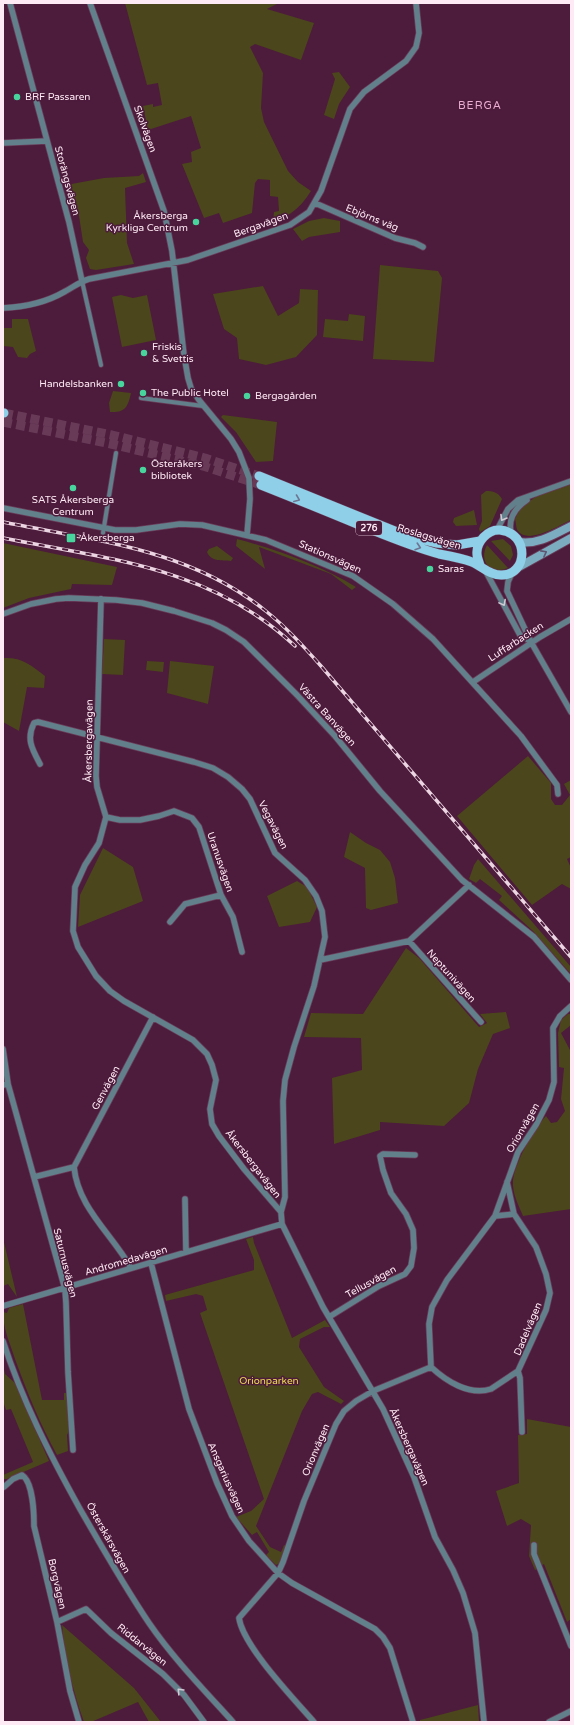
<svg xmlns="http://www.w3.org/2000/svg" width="574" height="1725" font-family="'Varela Round',sans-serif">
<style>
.green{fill:#4b461b}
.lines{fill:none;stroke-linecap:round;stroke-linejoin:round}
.primary-tunnel{stroke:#683a58;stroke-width:9;stroke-dasharray:9 4.5;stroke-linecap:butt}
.pedestrian-casing{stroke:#693c59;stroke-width:5.5}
.minor-casing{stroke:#693c59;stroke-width:7}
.secondary-casing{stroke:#693c59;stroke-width:10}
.primary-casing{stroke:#693c59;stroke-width:10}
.pedestrian{stroke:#62808b;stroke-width:4}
.minor{stroke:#62808b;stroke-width:5.5}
.secondary{stroke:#7bacbf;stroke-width:8}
.primary{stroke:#8fcfe7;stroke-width:9}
.rail-casing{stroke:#ecd5e2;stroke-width:3.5}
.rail{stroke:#4d1b3c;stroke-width:2;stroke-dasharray:6;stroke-linecap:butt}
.oneway{stroke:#6e7592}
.oneway2{stroke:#cfcad4}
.oneway3{stroke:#5f5570}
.poi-dot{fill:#47d49d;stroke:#4d1b3c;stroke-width:1.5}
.labels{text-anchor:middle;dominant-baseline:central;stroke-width:3;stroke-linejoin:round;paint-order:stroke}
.shield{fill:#4d1b3c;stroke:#c9acbd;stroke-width:1}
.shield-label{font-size:9px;font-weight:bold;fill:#feeaf4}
.poi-label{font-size:10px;fill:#feeaf4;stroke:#4d1b3c;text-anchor:start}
.street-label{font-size:10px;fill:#feeaf4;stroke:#4d1b3c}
.park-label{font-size:10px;fill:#edde52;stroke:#4d1b3c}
.neighbourhood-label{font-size:11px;letter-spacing:1px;fill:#ebadd1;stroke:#4d1b3c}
</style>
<rect width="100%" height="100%" fill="#4d1b3c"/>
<path class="green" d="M125,3H279L267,9L314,23L301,60L255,44L250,47L263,73L261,108L264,122L288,171L298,182L311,191C300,208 292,214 273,223L274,212L279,211L278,197L270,196V180L258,179L255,183L252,213L223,223L219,213L204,218L182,164L192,162L191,152L201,148L191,116L148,130L143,106L153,104V107L162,105L158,83L147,85Z
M339,72L350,87L339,104L334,119L324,115L335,79L332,73Z
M143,173L146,182L125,188L127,243L134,264L96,270L90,269L86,258L89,250L83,242L79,216L71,190L67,192L66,185L104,178L139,176Z
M324,218L340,221V232L309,237L302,241L293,229L309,221Z
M380,265L438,271L442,278L434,362L373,359Z
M263,286L278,316L299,303L300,289L318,290L317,335L296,357L266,365L239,359L237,338L224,329L213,294Z
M121,295L133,298L147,295L156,340L122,347L112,297Z
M349,314L365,316L363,341L323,337L325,319L348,321Z
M12,319H28L36,351L30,354L27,358L18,357L13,347L3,346V328H12Z
M113,391L131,393C128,407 125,413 110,412L109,403Z
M223,415L277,422L273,461L256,462L236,432L221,417Z
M571,484V520C560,525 528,545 518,531C516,529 516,522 515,519L521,507L537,496Z
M486,491C493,491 498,492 502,499L490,526L480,532L479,529L482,521L481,495Z
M474,510L477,525L456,526L453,522L454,518Z
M237,539C278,550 320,565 356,587L352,590L331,574L259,547L265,569L236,546Z
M503,539L511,546L513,555L510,561L491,541Z
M3,543L117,567L112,585L72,584L71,589L29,598L3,608Z
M487,545L508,568C491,575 478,562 487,545Z
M217,546L233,558L231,561C222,560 211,562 207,552L209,549Z
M104,639L125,640L123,675L102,674Z
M3,658C22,657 31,665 45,676L44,688L27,687L19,731L3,722Z
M147,661L164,662L163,672L146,670Z
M170,661L214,666L208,704L167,693Z
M528,756L551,783V799L555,805H562L570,795L564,784L571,780V857L567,859L571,868V889L562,884L532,905L457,816Z
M350,832L366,843L380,850L390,862L395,878L398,903L371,910L366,908L365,868L344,857Z
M103,848L133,867L143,901L78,927L80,895Z
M478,859L571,967V974L533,931L499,900L502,896L480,879L476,883L469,879L474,865Z
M297,881L307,887L317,907L310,922L279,927L267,896Z
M406,948L419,958L479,1027L487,1023L480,1014L506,1012L510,1028L493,1034L478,1069L469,1103L444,1126L380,1122V1130L334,1144L332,1078L362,1070L361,1038L304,1037L311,1013L363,1014Z
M568,1014H571V1025L561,1033L571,1052V1209L523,1216C519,1206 514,1197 513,1186C511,1168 534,1129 546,1116L551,1123L557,1122L565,1111L561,1099L564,1068L559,1067L558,1033L561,1020Z
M253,1237L254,1243L292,1338L325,1320L330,1327H324L300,1339L299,1347L324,1387L344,1401L341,1404L318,1392L312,1394L302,1411L256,1526L270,1547L281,1552L284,1545L287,1546L281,1563L276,1565L266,1555L269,1552L257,1532L252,1535L236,1517L251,1511L264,1499L200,1313L207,1310L203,1296L196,1294L166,1301L165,1295L254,1270V1260L246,1239Z
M3,1238L17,1297L8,1284L3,1286Z
M23,1304L42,1400H64V1393H66L70,1429L67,1435L68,1451L57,1455C40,1424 27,1392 15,1359C10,1343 3,1329 3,1312L7,1313L9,1308Z
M3,1365L5,1374L15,1383L49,1461L7,1479H3V1475L33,1462L11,1409L6,1410L3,1401Z
M527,1419L571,1427V1619L567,1622L544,1564L535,1570L529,1556L531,1525L521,1519L507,1526L496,1491L519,1483L518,1435L527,1434Z
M62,1625L134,1688L161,1722H149L138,1702L91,1722H84C73,1692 65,1658 62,1625Z
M478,1705L479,1722H420V1720Z"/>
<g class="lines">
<path class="primary-tunnel" d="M4,413L112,435L205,458L259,476
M3,422L111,444L203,466L261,485"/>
<defs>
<path id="pedestrian" d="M82,281L101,365
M141,398L203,406
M103,533L116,453"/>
<path id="minor" d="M10,3L69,222L82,281
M90,3L164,211L172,251L184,355L188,378L191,388L199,400L231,439L239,452L249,478L250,499L247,535
M3,143L47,141
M315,203L395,238L415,243L423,247
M3,308C24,307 45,303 64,292C72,288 79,282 89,279L188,260L290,225L309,212L321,191L350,109L364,92L406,61L416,47L419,33L416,3
M3,508L115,530H136L180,524L202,525L266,540L353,576L393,604L433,639L521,736L557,785L558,794
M497,530L508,509L518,500L571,481
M511,533C508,519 515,508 527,500
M485,570L520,635L531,642
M512,573L508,582L507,591L531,642L571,712
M101,599L96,776L97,787L106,817L99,843L85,865L75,887L73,931L78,947L96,976L110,991L124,1001L193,1040L207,1054L212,1065L216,1080L210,1109L212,1124L219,1136L244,1169L281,1212L282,1224L323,1307L383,1409L414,1477L435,1537L453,1570L463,1593L475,1633L484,1722
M3,614L31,604L56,599L69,598L116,600L142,603L174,611L212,623L226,630L244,642L297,695L335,736L380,791L462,880L534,937L571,980
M473,682L540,637L571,619
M40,764C32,749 26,739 34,723L38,722L194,762L213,768L228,777L242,789L250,799L275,853L305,880L316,896L322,911L325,937L314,986L294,1047L285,1080L283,1101L285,1197L281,1212
M106,817L120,820H140L159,816L174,811L192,818L199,827L221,895L233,917L242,952
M170,922L185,904L221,895
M409,941L481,1022
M320,960L409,941L469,885
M3,1049L8,1084
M3,1085L8,1084L65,1289L66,1303L68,1372L73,1450
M74,1167C78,1208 112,1234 131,1268
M34,1177L74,1167L153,1017
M507,1182L514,1214L536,1247L546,1274L550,1293L546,1310L518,1371
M185,1199L186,1252
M495,1216L514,1214
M151,1263L189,1409L217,1483L232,1516L249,1541L278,1573L292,1583L375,1629L383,1637L390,1648L413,1722
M3,1306L282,1224
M329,1317L379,1286L405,1274L411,1266L414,1248L413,1230L406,1214L391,1193L383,1170L380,1156L383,1154L415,1155
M3,1341C22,1400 50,1455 80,1509C102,1547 124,1586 149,1623C173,1658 204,1690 233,1722
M431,1367L429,1324L432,1307L447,1280L495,1216L518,1152L536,1125L549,1100L554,1082L553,1028L560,1016L571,1006
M431,1367C446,1381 469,1396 491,1389L518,1371L520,1378L522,1432
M3,1486L4,1487L13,1479L22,1475C33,1482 34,1514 34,1526L57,1622L70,1691L79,1722
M534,1545V1554L571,1646
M57,1622L86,1609L111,1633L163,1674L184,1695L204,1722
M314,1722C294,1699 243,1646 239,1618L278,1573L283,1562L304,1501L336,1424L344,1411L356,1401L373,1391L431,1367
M549,1722L571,1711"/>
<path id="secondary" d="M519,542C538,545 555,534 571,526
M517,568L571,538"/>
<path id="primary" d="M3,413H4
M259,476L407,536L436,543L457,545L480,541
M261,485C294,498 328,512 362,526C387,536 413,547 439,554C450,556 461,558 472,562C482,566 489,575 501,575C528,576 530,533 500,530C488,529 476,542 477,554C477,557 479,562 480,565"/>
</defs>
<use href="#pedestrian" class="pedestrian-casing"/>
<use href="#minor" class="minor-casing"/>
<use href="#secondary" class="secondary-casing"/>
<use href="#primary" class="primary-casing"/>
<use href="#pedestrian" class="pedestrian"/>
<use href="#minor" class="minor"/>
<use href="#secondary" class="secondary"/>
<use href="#primary" class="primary"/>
<defs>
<path id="rail" d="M3,522C97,541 190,549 267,612C287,628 304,647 321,666L571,957
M3,538C110,559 212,568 295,646"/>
</defs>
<use href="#rail" class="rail-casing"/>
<use href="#rail" class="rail"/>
</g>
<defs><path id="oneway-chevron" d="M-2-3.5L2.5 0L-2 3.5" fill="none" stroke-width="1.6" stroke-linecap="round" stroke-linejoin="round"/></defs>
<g class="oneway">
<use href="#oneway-chevron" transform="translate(297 499) rotate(22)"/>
<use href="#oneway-chevron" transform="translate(418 547) rotate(18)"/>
</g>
<g class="oneway2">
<use href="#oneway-chevron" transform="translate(503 518) rotate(120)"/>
<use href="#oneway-chevron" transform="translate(503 603) rotate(62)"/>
<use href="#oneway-chevron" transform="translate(180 1691) rotate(-134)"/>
</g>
<use class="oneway3" href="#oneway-chevron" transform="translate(544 553) rotate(-28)"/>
<g class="poi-dot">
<circle cx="17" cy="97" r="4"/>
<circle cx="196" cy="222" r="4"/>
<circle cx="144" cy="353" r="4"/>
<circle cx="121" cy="384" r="4"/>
<circle cx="143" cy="393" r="4"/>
<circle cx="247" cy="396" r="4"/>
<circle cx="143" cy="470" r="4"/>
<circle cx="73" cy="488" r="4"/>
<rect x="66" y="533" width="10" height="10" rx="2"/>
<circle cx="430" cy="569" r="4"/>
</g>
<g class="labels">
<rect class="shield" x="356" y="521" width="26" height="14" rx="3"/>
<g class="shield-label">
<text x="369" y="528">276</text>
</g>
<g class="poi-label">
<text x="25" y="97">BRF Passaren</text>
<text x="188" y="216" text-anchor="end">Åkersberga<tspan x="188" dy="12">Kyrkliga Centrum</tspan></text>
<text x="152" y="347">Friskis<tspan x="152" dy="12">&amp; Svettis</tspan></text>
<text x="113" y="384" text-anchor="end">Handelsbanken</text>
<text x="151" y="393">The Public Hotel</text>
<text x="255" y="396">Bergagården</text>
<text x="151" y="464">Österåkers<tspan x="151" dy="12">bibliotek</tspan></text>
<text x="73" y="500" text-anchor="middle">SATS Åkersberga<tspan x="73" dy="12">Centrum</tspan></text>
<text x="80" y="538">Åkersberga</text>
<text x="438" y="569">Saras</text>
</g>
<g class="street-label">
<text transform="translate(145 129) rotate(70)">Skolvägen</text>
<text transform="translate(67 181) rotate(75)">Storängsvägen</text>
<text transform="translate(372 218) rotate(22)">Ebjörns väg</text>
<text transform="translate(261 225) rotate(-20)">Bergavägen</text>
<text transform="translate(429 537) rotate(17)">Roslagsvägen</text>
<text transform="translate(330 557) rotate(24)">Stationsvägen</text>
<text transform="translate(516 642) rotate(-33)">Luffarbacken</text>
<text transform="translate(327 715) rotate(48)">Västra Banvägen</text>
<text transform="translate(89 741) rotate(-89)">Åkersbergavägen</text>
<text transform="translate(273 825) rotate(63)">Vegavägen</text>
<text transform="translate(220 862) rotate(71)">Uranusvägen</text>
<text transform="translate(451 976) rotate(48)">Neptunivägen</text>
<text transform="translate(106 1088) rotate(-62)">Genvägen</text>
<text transform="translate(523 1128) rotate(-60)">Orionvägen</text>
<text transform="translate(253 1164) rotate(52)">Åkersbergavägen</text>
<text transform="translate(126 1261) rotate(-16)">Andromedavägen</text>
<text transform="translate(65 1263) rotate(76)">Saturnusvägen</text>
<text transform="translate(371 1282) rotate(-29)">Tellusvägen</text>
<text transform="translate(528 1329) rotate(-67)">Dadelvägen</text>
<text transform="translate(409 1447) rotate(66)">Åkersbergavägen</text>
<text transform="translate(316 1450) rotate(-67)">Orionvägen</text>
<text transform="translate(226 1478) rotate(66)">Ansgariusvägen</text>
<text transform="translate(108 1538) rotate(61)">Österskärsvägen</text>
<text transform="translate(57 1584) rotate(77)">Borgvägen</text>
<text transform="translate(142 1645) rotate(39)">Riddarvägen</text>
</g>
<g class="park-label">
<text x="269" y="1381">Orionparken</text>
</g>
<g class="neighbourhood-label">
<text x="480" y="105">BERGA</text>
</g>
</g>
<rect width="574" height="1725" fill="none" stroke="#feeaf4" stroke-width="8"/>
</svg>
